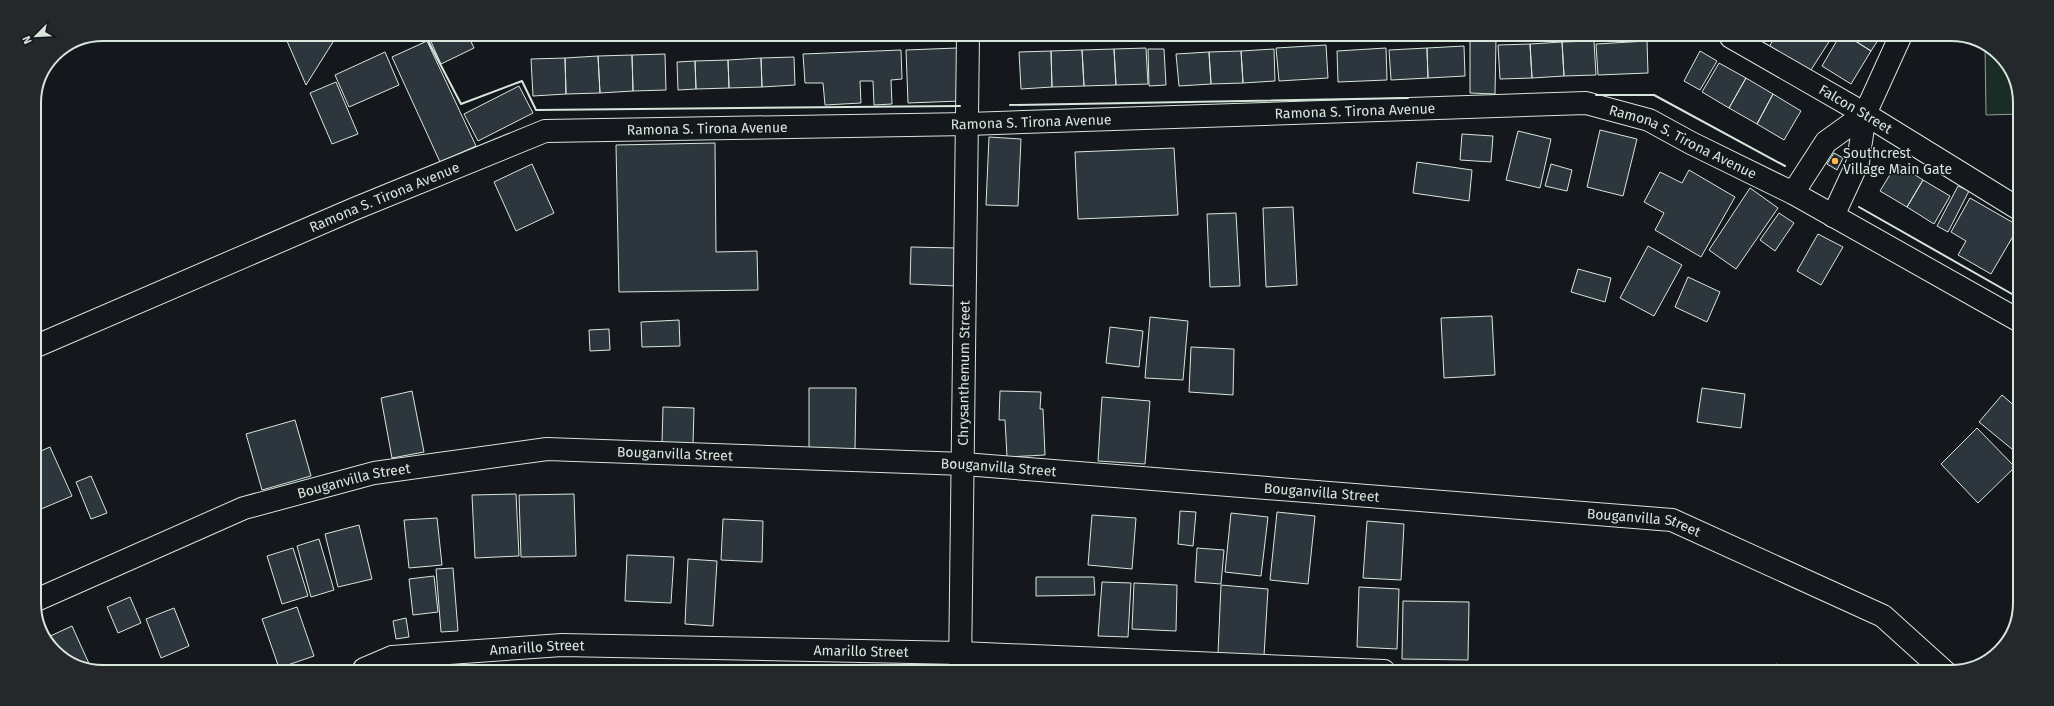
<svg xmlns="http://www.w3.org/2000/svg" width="2054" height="706" font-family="'Fira Sans',sans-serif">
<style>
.park{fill:#1a2d24;stroke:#939e99}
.building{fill:#2c363c;stroke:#d8e6dc}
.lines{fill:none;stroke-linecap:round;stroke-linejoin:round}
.street-casing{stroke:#d8e6dc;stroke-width:24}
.secondary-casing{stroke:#d8e6dc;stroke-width:24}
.street{stroke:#14181c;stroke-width:22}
.secondary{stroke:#14181c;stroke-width:22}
.wall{stroke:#d8e6dc;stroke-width:2}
.poi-dot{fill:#ffb74d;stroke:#14181c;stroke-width:1.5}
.labels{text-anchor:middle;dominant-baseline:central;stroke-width:3;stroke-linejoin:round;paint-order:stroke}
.street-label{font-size:14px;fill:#d8e6dc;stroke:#14181c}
.poi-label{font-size:14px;fill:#d8e6dc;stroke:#14181c;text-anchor:start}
.rim{fill:none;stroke:#d8e6dc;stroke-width:2}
</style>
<rect width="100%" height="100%" fill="#14181c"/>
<path class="park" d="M1985,46L2006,61L2020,99V114L1986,115Z"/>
<path class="building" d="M284,34H338L306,85Z
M428,35H468L474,48L441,64Z
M1775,37H1832L1809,73L1769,47Z
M1839,37H1849L1871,51L1851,84L1822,66Z
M1849,37H1880L1871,51Z
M1470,39H1496L1495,94L1470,93Z
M427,41L476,146L440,162L392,57Z
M1594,41L1596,75L1564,76L1562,42Z
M1647,41L1648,73L1598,75L1596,44Z
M1562,42L1564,76L1532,78L1530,44Z
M1530,44L1532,78L1500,79L1498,45Z
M1326,45L1328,78L1279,81L1276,48Z
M1464,46L1465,76L1428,78L1427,48Z
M957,48L960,101L908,103L906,50Z
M1146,48L1148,84L1116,85L1114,49Z
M1386,48L1387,80L1338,82L1337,51Z
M1427,48L1428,78L1391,80L1389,50Z
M1114,49L1116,85L1084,86L1082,50Z
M1148,49H1164L1166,85L1149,86Z
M1274,49L1275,81L1243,83L1241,51Z
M901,50L902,79L891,80L892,104L874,105L873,81H860L861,103L825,105L823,83H805L803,54Z
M1082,50L1084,86L1052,87L1051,51Z
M1051,51L1052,87L1021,89L1019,52Z
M1241,51L1243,83L1211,84L1209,52Z
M1700,51L1717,61L1700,90L1684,81Z
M385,52L399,85L349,107L335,75Z
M1209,52L1211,84L1179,86L1176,54Z
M665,54L666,90L633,91L632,55Z
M632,55L633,91L600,93L598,56Z
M598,56L600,93L566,94L565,58Z
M794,57L795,85L762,87L761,58Z
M565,58L566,94L533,96L531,59Z
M761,58L762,87L729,88L728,60Z
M728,60L729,88L696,89L695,61Z
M695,61L696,89L678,90L677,62Z
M1719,63L1746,78L1729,108L1702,92Z
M1746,78L1773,94L1757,124L1729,108Z
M336,82L358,134L332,144L310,93Z
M519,86L533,113L478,141L464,114Z
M1773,94L1801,111L1784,140L1757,124Z
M1600,130L1637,139L1623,196L1587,187Z
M1518,131L1551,139L1540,188L1506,180Z
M1462,134L1493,136L1491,162L1460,160Z
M989,137L1021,139L1018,206L986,205Z
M715,143L716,252L757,251L758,290L619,292L616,145Z
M1174,148L1178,215L1078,219L1075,152Z
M1834,153L1843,158L1837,170L1827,164Z
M1417,162L1472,170L1469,201L1413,193Z
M1897,163L1923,180L1907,207L1880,191Z
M532,164L554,213L516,231L494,182Z
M1551,164L1572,170L1567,191L1545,186Z
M1689,170L1735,197L1701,257L1655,230L1664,213L1644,202L1660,172L1682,183Z
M1923,180L1950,196L1934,224L1907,207Z
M1958,186L1969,191L1948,232L1937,226Z
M1750,188L1778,208L1736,269L1709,250Z
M1970,198L2019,226L1991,274L1958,255L1966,241L1951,232Z
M1293,207L1297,285L1266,287L1263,208Z
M1236,213L1240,286L1210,287L1207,214Z
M1779,213L1794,223L1775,251L1760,240Z
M1818,234L1843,247L1821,285L1797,271Z
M1648,246L1682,265L1654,316L1620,298Z
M911,247L956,248V286L910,284Z
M2019,252V269L2013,266Z
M1578,269L1611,278L1605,302L1571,292Z
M1688,277L1720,292L1707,322L1675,307Z
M1492,316L1495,375L1444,378L1441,318Z
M1150,317L1188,321L1183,380L1145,378Z
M679,320L680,346L642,347L641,322Z
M1110,327L1143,331L1139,367L1106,363Z
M609,329L610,350L590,351L589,330Z
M1191,347L1234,349L1233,395L1189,392Z
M809,388H856L855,449H809Z
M1702,388L1745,394L1741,428L1697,422Z
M412,391L424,452L392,458L381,398Z
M1000,391L1041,392L1040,409H1043L1045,455L1007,457L1005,420H999Z
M2002,395L2018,409V454L1979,422Z
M1102,397L1150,401L1145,464L1098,461Z
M663,407L694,408L693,445L662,443Z
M295,420L311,476L262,490L246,434Z
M1977,428L2015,467L1978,503L1941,464Z
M50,447L72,496L34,512V454Z
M91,476L107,513L91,519L76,482Z
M516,494L519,556L475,558L472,495Z
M574,494L576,556L521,557L519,495Z
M1180,511L1196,512L1193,546L1178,544Z
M1277,512L1315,516L1308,584L1270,580Z
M1231,513L1268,517L1261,576L1225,572Z
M1092,515L1136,518L1132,569L1088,565Z
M437,518L442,565L409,568L404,520Z
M723,519L763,521L762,562L721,560Z
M1367,521L1404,524L1401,580L1363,578Z
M359,525L372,579L338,587L325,534Z
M319,539L334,590L311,597L297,546Z
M293,548L308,596L282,604L267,556Z
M1197,548L1224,550L1221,584L1195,582Z
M627,555L674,557L671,603L625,601Z
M688,559L717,561L713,626L685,624Z
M453,568L458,631L441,632L436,569Z
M434,576L438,612L413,615L409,579Z
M1036,577H1094L1095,595L1036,596Z
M1102,582L1131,583L1128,637L1098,636Z
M1134,583L1177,585L1176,631L1132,629Z
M1221,585L1268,589L1264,656L1218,653Z
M1359,587L1399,589L1397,649L1357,647Z
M130,597L141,623L118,633L107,607Z
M1403,601L1469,602L1468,660L1402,659Z
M297,607L314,656L279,668L262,619Z
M174,608L189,646L161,658L146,619Z
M406,618L409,637L396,639L393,621Z
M72,626L91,668H81L48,645L46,638Z
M1776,664L1791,672H1772Z
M1900,664L1909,672H1893Z
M1839,667L1848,672H1836Z"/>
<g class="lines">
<defs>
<g id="street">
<path id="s1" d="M1731,37L1865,114L2019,209"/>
<path d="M1793,193L1826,142L1865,114"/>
<path d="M1833,216L1858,162L1865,114L1900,37"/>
<path id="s2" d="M34,601L244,508L374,473L547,449L964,464L1672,520L1883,616L1945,672"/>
<path id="s3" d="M364,669L392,657L562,645L961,653L1384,671"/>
<path id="s4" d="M960,670L968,36"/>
</g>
<g id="secondary">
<path id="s5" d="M34,347L354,209L545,131L968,124L1586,103L1649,120L1691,143L1793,193L2018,320"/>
</g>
</defs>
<use href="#street" class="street-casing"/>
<use href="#secondary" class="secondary-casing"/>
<use href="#street" class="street"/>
<use href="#secondary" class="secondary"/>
<path class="wall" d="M417,35L418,37L425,35L461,104L522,81L536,110L960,106
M1596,95H1654L1785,166
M1010,105L1408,98
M1859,207L2019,298"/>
</g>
<circle class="poi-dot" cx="1835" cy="161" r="4"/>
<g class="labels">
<g class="street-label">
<text stroke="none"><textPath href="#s1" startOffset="144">Falcon Street</textPath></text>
<text stroke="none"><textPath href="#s5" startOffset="1365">Ramona S. Tirona Avenue</textPath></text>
<text stroke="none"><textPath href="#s5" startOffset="1041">Ramona S. Tirona Avenue</textPath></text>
<text stroke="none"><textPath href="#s5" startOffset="717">Ramona S. Tirona Avenue</textPath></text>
<text stroke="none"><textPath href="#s5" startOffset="1701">Ramona S. Tirona Avenue</textPath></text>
<text stroke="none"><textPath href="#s5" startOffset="381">Ramona S. Tirona Avenue</textPath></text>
<text stroke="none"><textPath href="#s4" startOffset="297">Chrysanthemum Street</textPath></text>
<text stroke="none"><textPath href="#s2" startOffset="667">Bouganvilla Street</textPath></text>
<text stroke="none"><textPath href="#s2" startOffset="991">Bouganvilla Street</textPath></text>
<text stroke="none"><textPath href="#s2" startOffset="343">Bouganvilla Street</textPath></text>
<text stroke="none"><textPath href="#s2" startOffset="1315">Bouganvilla Street</textPath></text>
<text stroke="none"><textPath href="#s2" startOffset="1639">Bouganvilla Street</textPath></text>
<text stroke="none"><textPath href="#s3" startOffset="176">Amarillo Street</textPath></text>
<text stroke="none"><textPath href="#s3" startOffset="500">Amarillo Street</textPath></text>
</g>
<g class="poi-label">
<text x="1843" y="153">Southcrest<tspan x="1843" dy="16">Village Main Gate</tspan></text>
</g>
</g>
<path d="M0 0H2054V706H0ZM103 41H1951A62 62 0 0 1 2013 103V603A62 62 0 0 1 1951 665H103A62 62 0 0 1 41 603V103A62 62 0 0 1 103 41Z" fill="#24282b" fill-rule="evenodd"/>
<path class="rim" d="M103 41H1951A62 62 0 0 1 2013 103V603A62 62 0 0 1 1951 665H103A62 62 0 0 1 41 603V103A62 62 0 0 1 103 41Z"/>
<g transform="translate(36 36) rotate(246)" stroke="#14181c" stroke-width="3" paint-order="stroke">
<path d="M0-3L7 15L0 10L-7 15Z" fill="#d8e6dc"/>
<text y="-6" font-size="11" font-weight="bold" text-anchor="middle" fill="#d8e6dc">N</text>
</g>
</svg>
